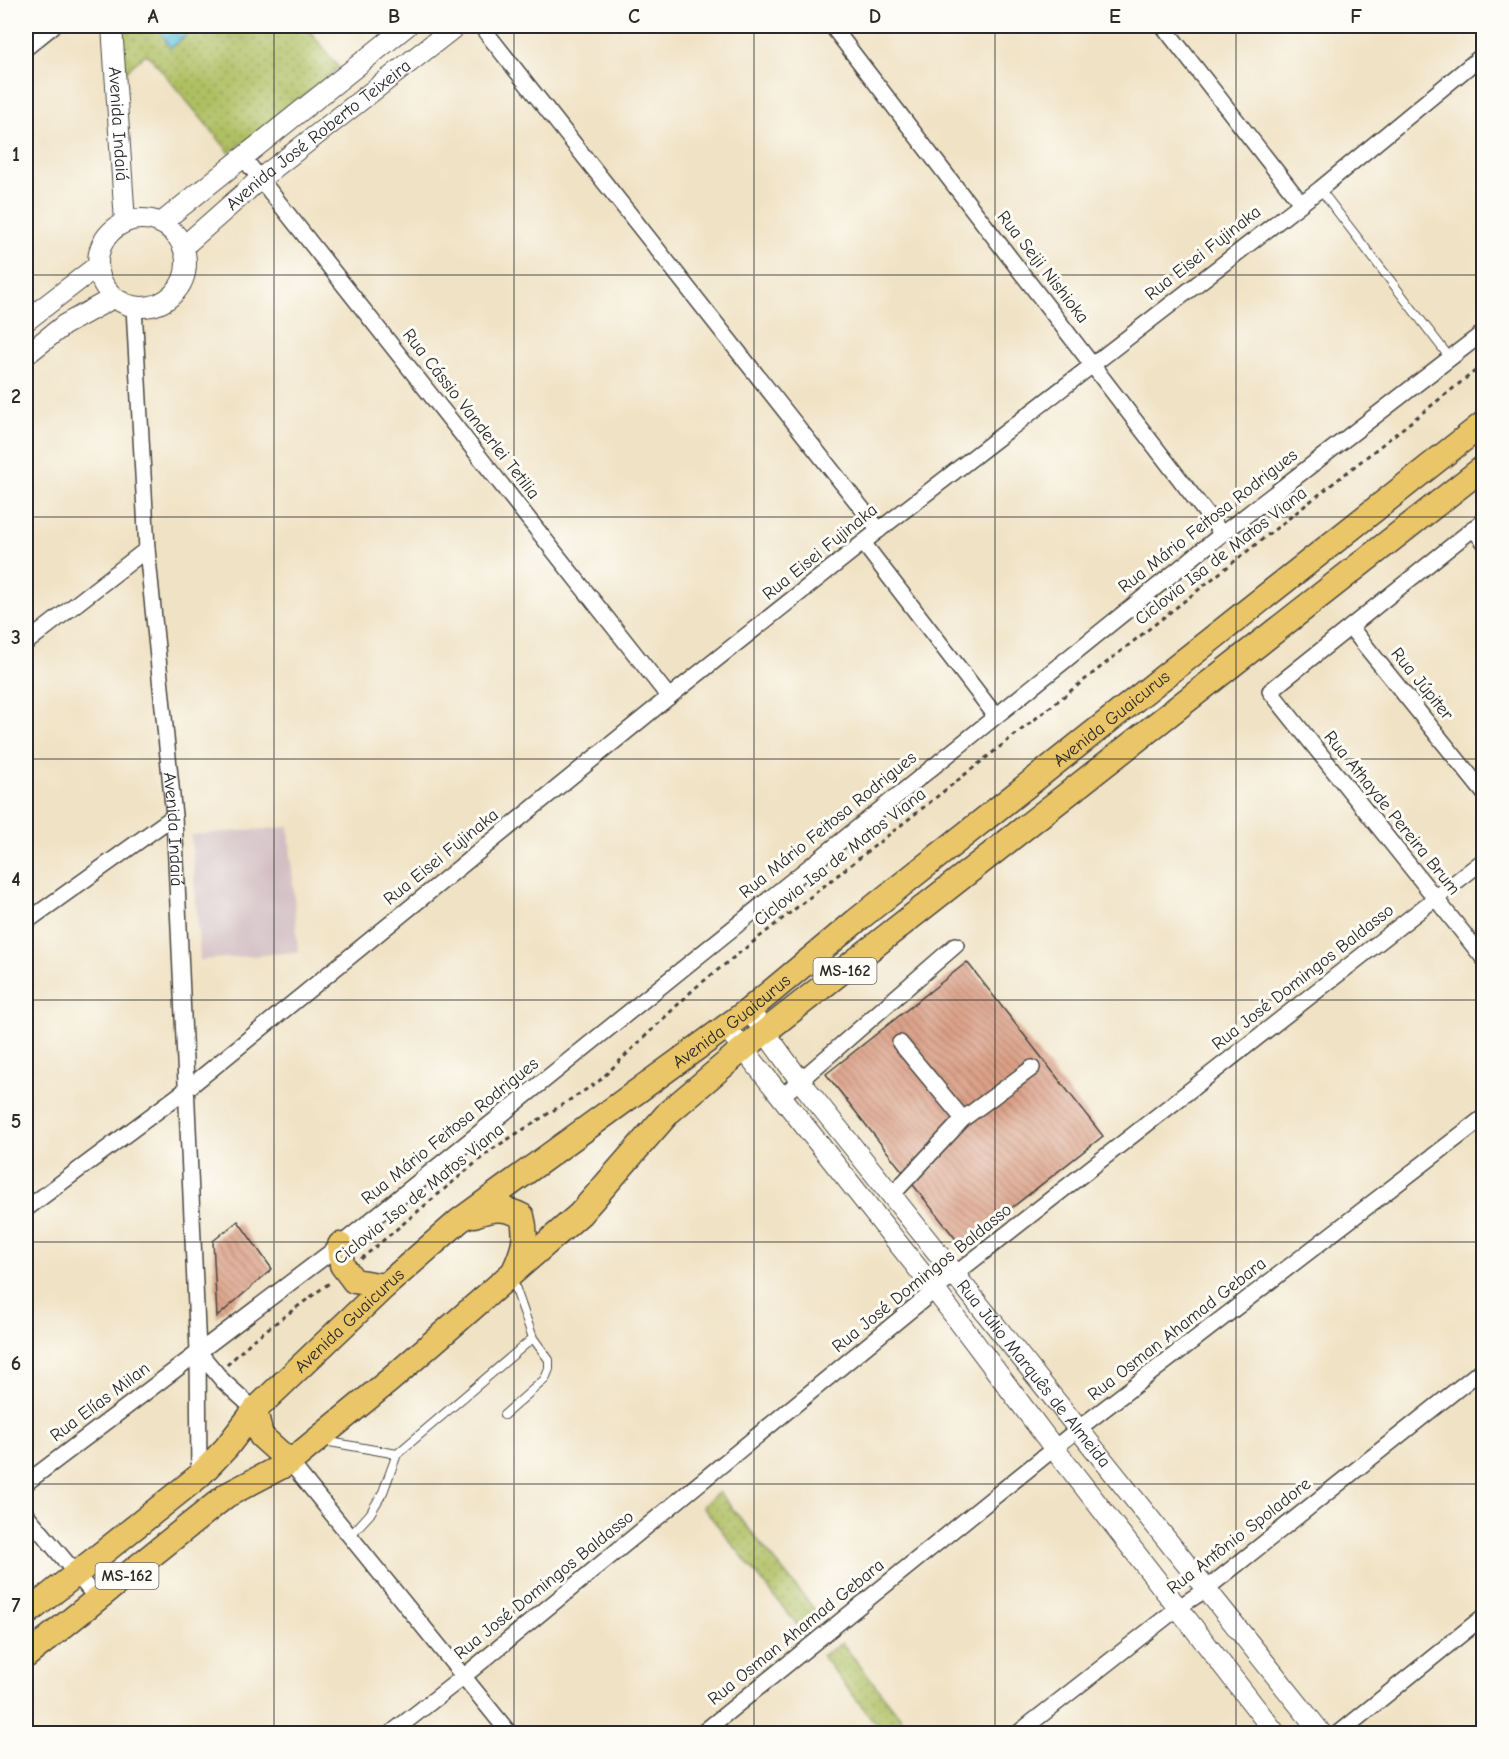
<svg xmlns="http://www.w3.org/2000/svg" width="1509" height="1759" font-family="'Comic Neue',sans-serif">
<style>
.industrial{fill:#d2bec3}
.park{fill:url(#park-dots);stroke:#6d7546;stroke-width:1.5}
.water{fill:url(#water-waves);stroke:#487887;stroke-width:1.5}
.building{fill:url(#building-back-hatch)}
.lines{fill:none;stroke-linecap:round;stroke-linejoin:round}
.service-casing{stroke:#494642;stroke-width:10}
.minor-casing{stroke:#494642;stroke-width:18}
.tertiary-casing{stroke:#494642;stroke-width:22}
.primary-casing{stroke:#494642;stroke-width:27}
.path{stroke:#494642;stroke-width:3;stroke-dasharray:4.5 4.5;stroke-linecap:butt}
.service{stroke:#fff;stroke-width:8}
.minor{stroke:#fff;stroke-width:15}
.tertiary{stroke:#fff;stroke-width:20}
.primary{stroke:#ebc669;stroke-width:24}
.grid{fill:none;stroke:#2b2b2b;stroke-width:1.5;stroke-opacity:0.55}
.labels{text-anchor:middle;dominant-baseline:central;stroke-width:6;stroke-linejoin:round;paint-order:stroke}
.shield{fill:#fdfcf7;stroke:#6a6a68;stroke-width:1.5}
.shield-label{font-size:16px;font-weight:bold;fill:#2b2b2b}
.street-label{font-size:18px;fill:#2b2b2b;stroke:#fdfcf7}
.neatline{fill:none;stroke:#2b2b2b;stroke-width:2}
.grid-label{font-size:20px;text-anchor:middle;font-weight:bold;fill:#2b2b2b}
</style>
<defs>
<pattern id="park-dots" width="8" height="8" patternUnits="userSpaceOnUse" patternTransform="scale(1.5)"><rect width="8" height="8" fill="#afbf62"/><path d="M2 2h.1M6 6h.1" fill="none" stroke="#8f9b51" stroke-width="1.8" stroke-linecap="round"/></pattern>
<pattern id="water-waves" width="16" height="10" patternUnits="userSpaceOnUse" patternTransform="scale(1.5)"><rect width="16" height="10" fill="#65c6e3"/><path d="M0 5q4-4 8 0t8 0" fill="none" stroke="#58aac3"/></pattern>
<pattern id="building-back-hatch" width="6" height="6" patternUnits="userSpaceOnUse" patternTransform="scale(1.5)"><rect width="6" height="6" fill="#dca187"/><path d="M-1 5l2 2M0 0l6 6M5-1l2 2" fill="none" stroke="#b3836f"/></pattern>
</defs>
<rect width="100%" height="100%" fill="#fdfcf7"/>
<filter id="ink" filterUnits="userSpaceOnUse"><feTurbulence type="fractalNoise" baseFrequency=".0167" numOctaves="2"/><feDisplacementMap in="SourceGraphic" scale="12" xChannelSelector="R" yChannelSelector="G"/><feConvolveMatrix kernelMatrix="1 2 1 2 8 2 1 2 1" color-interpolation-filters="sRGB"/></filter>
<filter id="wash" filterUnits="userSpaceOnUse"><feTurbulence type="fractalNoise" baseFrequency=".008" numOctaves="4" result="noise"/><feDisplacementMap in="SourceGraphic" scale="24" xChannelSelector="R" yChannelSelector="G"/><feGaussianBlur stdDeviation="1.35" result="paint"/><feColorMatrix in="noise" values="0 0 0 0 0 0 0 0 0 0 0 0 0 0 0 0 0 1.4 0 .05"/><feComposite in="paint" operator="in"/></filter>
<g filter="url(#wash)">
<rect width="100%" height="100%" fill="#f0e2c4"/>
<path class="industrial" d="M289,827L298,952L200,960L191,835Z"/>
<path class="park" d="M126,26H306L339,68L230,153L152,59L146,54L119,77L118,31Z
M719,1492L819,1615L802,1631L702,1506Z
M842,1643L913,1733H883L822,1656Z"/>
<path class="water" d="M157,26H190L184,37L170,48Z"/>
<g id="blocks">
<path class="building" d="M967,962L1103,1136L962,1247L826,1074Z
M238,1221L272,1269L217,1317L213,1241Z"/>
</g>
</g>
<g filter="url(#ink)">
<use href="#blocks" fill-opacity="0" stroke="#494642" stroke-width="1.5"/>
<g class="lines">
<defs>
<path id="service" d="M1320,189L1450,358
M504,1415L545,1379L549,1369V1360L533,1338L512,1278
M324,1441L397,1454
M350,1536L370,1514L383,1492L397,1454L533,1338"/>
<g id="minor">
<path d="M481,26L879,530"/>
<path d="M832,26L1222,534"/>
<path d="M1163,26L1301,203"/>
<path d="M26,48L53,26"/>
<path d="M242,156L669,697"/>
<path id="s1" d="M134,307L147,549L174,816L198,1351L199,1476"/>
<path d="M1484,520L1270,691L1484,959"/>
<path d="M1473,528L1484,542"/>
<path d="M864,544L995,715"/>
<path d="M1351,628L1484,793"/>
<path d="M26,643L147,549"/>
<path d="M26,922L174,816"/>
<path d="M900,1043L963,1119"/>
<path d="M781,1097L956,945"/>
<path d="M893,1194L963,1119L1032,1068"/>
<path d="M26,1209L187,1089L669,697L879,530L1320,189L1484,54"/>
<path d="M198,1351L223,1381L255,1410"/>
<path d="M290,1462L510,1734"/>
<path d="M26,1483L340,1245L1222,534L1484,332"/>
<path d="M26,1514L98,1600"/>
<path d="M390,1734L463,1677L935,1290L1484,860"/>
<path d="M701,1734L1078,1429L1484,1117"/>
<path d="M1017,1734L1179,1607L1205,1590L1484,1368"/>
<path d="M1338,1734L1484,1616"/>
</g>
<g id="tertiary">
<path id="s2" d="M112,26L125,222"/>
<circle cx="142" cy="263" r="44"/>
<path d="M161,223L407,26"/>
<path id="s3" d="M183,247L260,179L456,26"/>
<path d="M26,321L97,266"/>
<path d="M26,355L64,325L113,298"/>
<path id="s4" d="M749,1010L801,1082L1322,1734"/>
<path d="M726,1027L935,1290L1054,1448L1276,1734"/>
</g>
<g id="primary">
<path d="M474,1215C493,1208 504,1207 522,1216C528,1238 523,1251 514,1271"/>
<path d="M340,1245L342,1265L354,1281L385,1286"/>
<path d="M255,1410L261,1436L290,1462"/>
<path id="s5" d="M26,1614L199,1476L226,1448L255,1410L385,1286L459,1221L749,1010L856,921L1484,423"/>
<path d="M26,1656L227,1495L290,1462L390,1380L580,1214L669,1112L743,1049L1484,467"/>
</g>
</defs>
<use href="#service" class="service-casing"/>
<use href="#minor" class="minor-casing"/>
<use href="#tertiary" class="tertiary-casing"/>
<use href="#primary" class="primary-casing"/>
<path class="path" d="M361,1259L491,1150L598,1082L695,988L1484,364
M227,1365L254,1339L332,1281"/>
<use href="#service" class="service"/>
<use href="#minor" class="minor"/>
<use href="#tertiary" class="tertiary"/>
<use href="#primary" class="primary"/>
</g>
</g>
<path class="grid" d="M274,26V1734M514,26V1734M754,26V1734M995,26V1734M1236,26V1734M26,275H1484M26,517H1484M26,759H1484M26,1000H1484M26,1242H1484M26,1484H1484"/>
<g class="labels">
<g class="shield">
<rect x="813.5" y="958" width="63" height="26" rx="4.5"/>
<rect x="95.5" y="1563" width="63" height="26" rx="4.5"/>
</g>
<g class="shield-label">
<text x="845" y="971">MS-162</text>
<text x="127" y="1576">MS-162</text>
</g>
<g class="street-label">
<text stroke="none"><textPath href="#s2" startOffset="98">Avenida Indaiá</textPath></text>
<text stroke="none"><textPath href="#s3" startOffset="176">Avenida José Roberto Teixeira</textPath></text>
<text transform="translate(1203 253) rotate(-38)">Rua Eisei Fujinaka</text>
<text transform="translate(1043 267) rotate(52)">Rua Seiji Nishioka</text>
<text transform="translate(471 414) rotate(52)">Rua Cássio Vanderlei Tetilia</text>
<text transform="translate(1208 521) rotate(-38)">Rua Mário Feitosa Rodrigues</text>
<text transform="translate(820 552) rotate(-39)">Rua Eisei Fujinaka</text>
<text transform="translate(1221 556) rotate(-38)">Ciclovia Isa de Matos Viana</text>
<text transform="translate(1422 684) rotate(51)">Rua Júpiter</text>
<text stroke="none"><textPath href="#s5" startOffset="1410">Avenida Guaicurus</textPath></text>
<text transform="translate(1392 813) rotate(51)">Rua Athayde Pereira Brum</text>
<text transform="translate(828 825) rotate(-39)">Rua Mário Feitosa Rodrigues</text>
<text stroke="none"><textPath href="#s1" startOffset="524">Avenida Indaiá</textPath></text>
<text transform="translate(441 857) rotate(-39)">Rua Eisei Fujinaka</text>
<text transform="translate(840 857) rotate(-38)">Ciclovia Isa de Matos Viana</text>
<text transform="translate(1303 977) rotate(-38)">Rua José Domingos Baldasso</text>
<text stroke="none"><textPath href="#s5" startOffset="924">Avenida Guaicurus</textPath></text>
<text transform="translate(450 1131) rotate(-39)">Rua Mário Feitosa Rodrigues</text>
<text transform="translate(419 1194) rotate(-39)">Ciclovia Isa de Matos Viana</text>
<text transform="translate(922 1278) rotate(-39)">Rua José Domingos Baldasso</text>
<text stroke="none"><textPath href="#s5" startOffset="438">Avenida Guaicurus</textPath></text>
<text transform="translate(1177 1329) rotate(-38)">Rua Osman Ahamad Gebara</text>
<text stroke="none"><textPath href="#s4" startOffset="462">Rua Júlio Marquês de Almeida</textPath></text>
<text transform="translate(100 1402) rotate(-37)">Rua Elías Milan</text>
<text transform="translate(1239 1536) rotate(-38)">Rua Antônio Spoladore</text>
<text transform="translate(544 1585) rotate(-39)">Rua José Domingos Baldasso</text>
<text transform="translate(796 1632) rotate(-39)">Rua Osman Ahamad Gebara</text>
</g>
</g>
<rect width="1509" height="1759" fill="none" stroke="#fdfcf7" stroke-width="66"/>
<rect x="33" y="33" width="1443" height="1693" class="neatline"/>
<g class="grid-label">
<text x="153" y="23">A</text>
<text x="394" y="23">B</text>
<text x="634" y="23">C</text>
<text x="875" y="23">D</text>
<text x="1115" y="23">E</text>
<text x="1356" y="23">F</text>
<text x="16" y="161">1</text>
<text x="16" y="403">2</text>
<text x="16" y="644">3</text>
<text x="16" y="886">4</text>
<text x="16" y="1128">5</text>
<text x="16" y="1370">6</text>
<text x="16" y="1612">7</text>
</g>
</svg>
